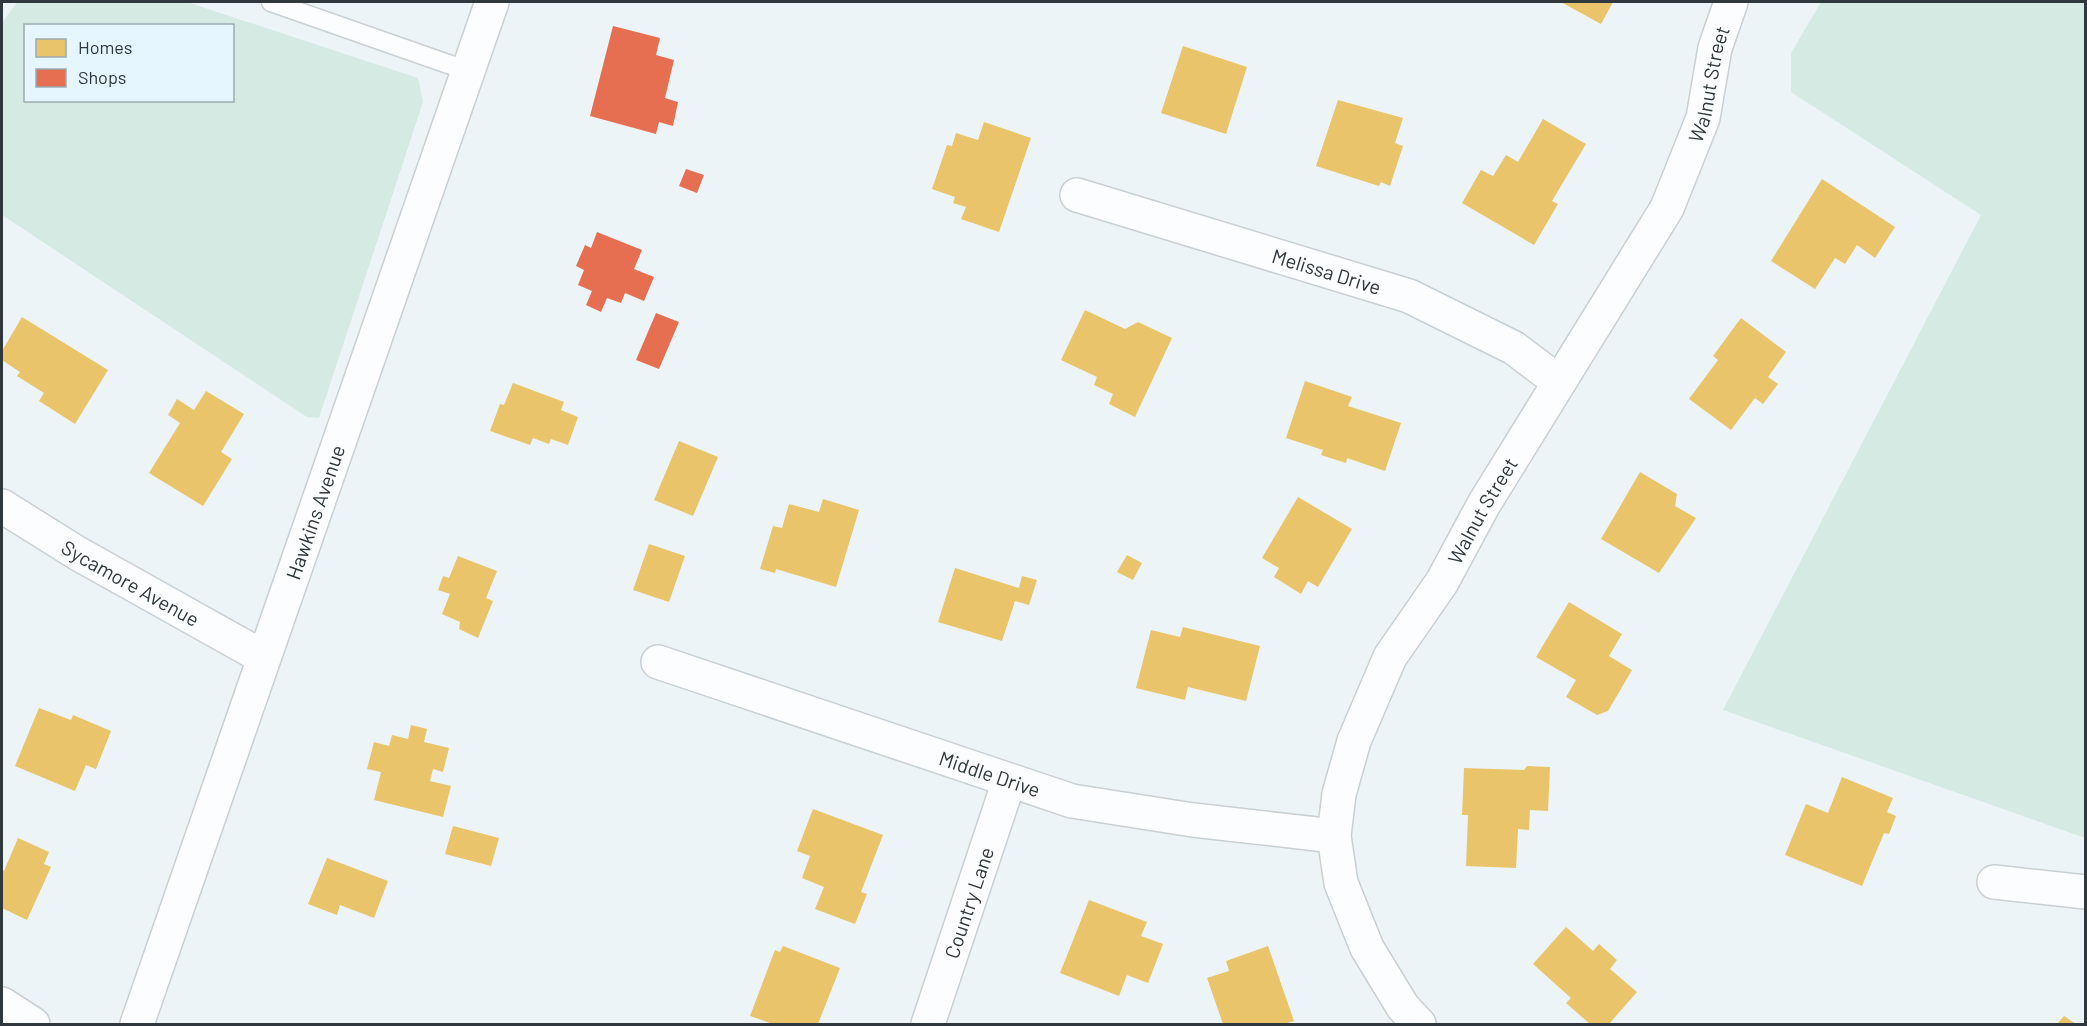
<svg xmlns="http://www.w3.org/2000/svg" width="2087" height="1026" font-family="Barlow,sans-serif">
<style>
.green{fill:#d5eae3;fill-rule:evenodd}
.homes{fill:#e9c46a}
.shops{fill:#e76f51}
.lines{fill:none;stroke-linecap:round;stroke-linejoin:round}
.service-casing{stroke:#c8d0d5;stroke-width:21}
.minor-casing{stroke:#c8d0d5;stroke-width:36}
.tertiary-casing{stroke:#c8d0d5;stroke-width:36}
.service{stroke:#fcfdfe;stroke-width:18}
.minor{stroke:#fcfdfe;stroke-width:33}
.tertiary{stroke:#fcfdfe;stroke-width:33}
.labels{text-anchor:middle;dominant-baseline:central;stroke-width:6;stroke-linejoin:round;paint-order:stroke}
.street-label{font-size:20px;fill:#2e383d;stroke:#e6f6fe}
</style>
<rect width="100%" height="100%" fill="#ecf4f8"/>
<path class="green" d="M17,2H187L418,78L423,102L319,418L307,417L2,215V23ZM26,26H232V100H26Z
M1821,2H2085V838L1723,710L1981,215L1791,92V53Z"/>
<path class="homes" d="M1561,2H1613L1601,24Z
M1183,46L1247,67L1226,134L1161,113Z
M1338,100L1403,118L1395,143L1403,146L1390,186L1381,182L1379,186L1316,166Z
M1543,119L1586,144L1552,201L1558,204L1534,245L1462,203L1481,170L1493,176L1506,155L1518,162Z
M984,122L1031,138L999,232L961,219L966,207L953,203L955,197L932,189L947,145L952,146L956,133L978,140Z
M1822,179L1895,227L1875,258L1857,245L1845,264L1835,258L1815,289L1771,261Z
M1085,310L1125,329L1138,322L1172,338L1135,417L1109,404L1113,394L1094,385L1097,377L1061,360Z
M22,317L108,370L75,424L39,401L44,393L17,376L20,372L2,360V351Z
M1741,318L1786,352L1768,377L1778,384L1763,404L1755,398L1731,430L1689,399L1718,360L1713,356Z
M1305,381L1352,397L1348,406L1401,423L1385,471L1347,458L1346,463L1321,455L1323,450L1286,438Z
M513,383L564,402L561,410L578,417L568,445L551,439L549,444L533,438L530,445L490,431L500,404L504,405Z
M206,391L244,414L221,452L232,459L203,506L149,473L180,423L168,415L177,399L194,410Z
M679,441L718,457L693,516L654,500Z
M1640,472L1677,494L1675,506L1696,518L1659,573L1601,539Z
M1298,497L1352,529L1318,587L1308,581L1301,594L1274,577L1279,568L1262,558Z
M823,499L859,510L836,587L776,569L775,573L760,569L773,526L782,528L789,504L819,512Z
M649,544L685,556L669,602L633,590Z
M1127,555L1142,563L1133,580L1117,572Z
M458,556L497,571L486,598L493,601L478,638L459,629L460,622L442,614L450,594L438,590L443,576L449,578Z
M955,568L1019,588L1022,576L1037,580L1029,605L1015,601L1002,641L938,622Z
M1569,602L1622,634L1609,656L1632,670L1608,711L1597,715L1566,697L1576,680L1536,657Z
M1183,627L1260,646L1246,701L1188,687L1185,700L1136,688L1151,630L1180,637Z
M39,708L71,720L73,715L111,731L96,769L86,765L75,791L15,766Z
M411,725L427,729L424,742L449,748L443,772L433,769L430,781L451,786L443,817L374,800L381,772L367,769L374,742L389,746L392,735L408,739Z
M1527,766L1550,767L1548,811L1530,810L1529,830L1518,829L1516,868L1466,866L1468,815H1462L1464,768L1524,770Z
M1842,777L1893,798L1887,812L1896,816L1889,834L1884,833L1862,886L1785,855L1806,804L1828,813Z
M813,809L883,835L861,892L867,894L855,924L815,909L824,887L802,878L810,856L797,851Z
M453,826L499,838L491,866L445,854Z
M18,838L49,852L44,864L51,867L27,920L2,908V870L4,871Z
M327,858L388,881L374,918L340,905L337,915L308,904Z
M1089,900L1147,922L1141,936L1163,944L1148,983L1127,975L1119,996L1060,973Z
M1566,927L1593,951L1599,944L1617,960L1610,969L1637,992L1609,1024H1590L1566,1003L1571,998L1533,964Z
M783,946L840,968L818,1024H773L750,1016L775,950L780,952Z
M1268,946L1294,1021L1284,1024H1223L1207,978L1229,971L1226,961Z
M2064,1016L2076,1024H2057Z"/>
<path class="shops" d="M613,26L660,38L656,55L674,60L665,98L678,102L673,126L659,122L656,134L590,116Z
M686,169L704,175L697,193L679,186Z
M597,232L642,250L634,269L654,277L644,301L625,293L621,303L607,298L601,312L586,305L592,291L578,285L584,270L576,266L585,245L591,248Z
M656,313L679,322L659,369L636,360Z"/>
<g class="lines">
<defs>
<path id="service" d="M271,2L468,71"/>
<g id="minor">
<path id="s1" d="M1077,195L1409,296L1514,348L1559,382"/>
<path id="s2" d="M2,506L77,553L263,657"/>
<path id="s3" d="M658,662L1072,801L1193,820L1334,836"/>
<path d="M1994,882L2086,892"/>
<path d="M2,1004L33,1024"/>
<path id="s4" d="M928,1024L1009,781"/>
<path id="s5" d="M1419,1024L1403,1007L1367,948L1341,883L1334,836L1339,794L1354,741L1390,657L1442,582L1484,504L1667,208L1703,118L1715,48L1731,2"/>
</g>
<g id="tertiary">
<path id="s6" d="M137,1024L492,2"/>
</g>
</defs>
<use href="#service" class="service-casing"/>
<use href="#minor" class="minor-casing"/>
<use href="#tertiary" class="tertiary-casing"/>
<use href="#service" class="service"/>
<use href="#minor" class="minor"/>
<use href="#tertiary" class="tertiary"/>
</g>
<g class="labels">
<g class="street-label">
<text stroke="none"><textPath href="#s5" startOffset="1058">Walnut Street</textPath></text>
<text stroke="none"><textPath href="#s1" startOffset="261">Melissa Drive</textPath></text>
<text stroke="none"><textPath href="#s5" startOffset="572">Walnut Street</textPath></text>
<text stroke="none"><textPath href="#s6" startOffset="542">Hawkins Avenue</textPath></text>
<text stroke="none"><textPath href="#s2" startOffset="150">Sycamore Avenue</textPath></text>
<text stroke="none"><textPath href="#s3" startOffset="350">Middle Drive</textPath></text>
<text stroke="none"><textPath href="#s4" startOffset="128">Country Lane</textPath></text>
</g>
</g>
<rect width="2087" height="1026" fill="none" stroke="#2e383d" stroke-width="6"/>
<rect x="24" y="24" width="210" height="78" fill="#e6f6fe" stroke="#9caab1" stroke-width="1.5"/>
<rect x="36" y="39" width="30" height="18" fill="#e9c46a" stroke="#9caab1" stroke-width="1.5"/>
<text x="78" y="54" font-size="18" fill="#2e383d">Homes</text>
<rect x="36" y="69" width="30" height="18" fill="#e76f51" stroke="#9caab1" stroke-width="1.5"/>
<text x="78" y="84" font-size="18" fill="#2e383d">Shops</text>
</svg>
